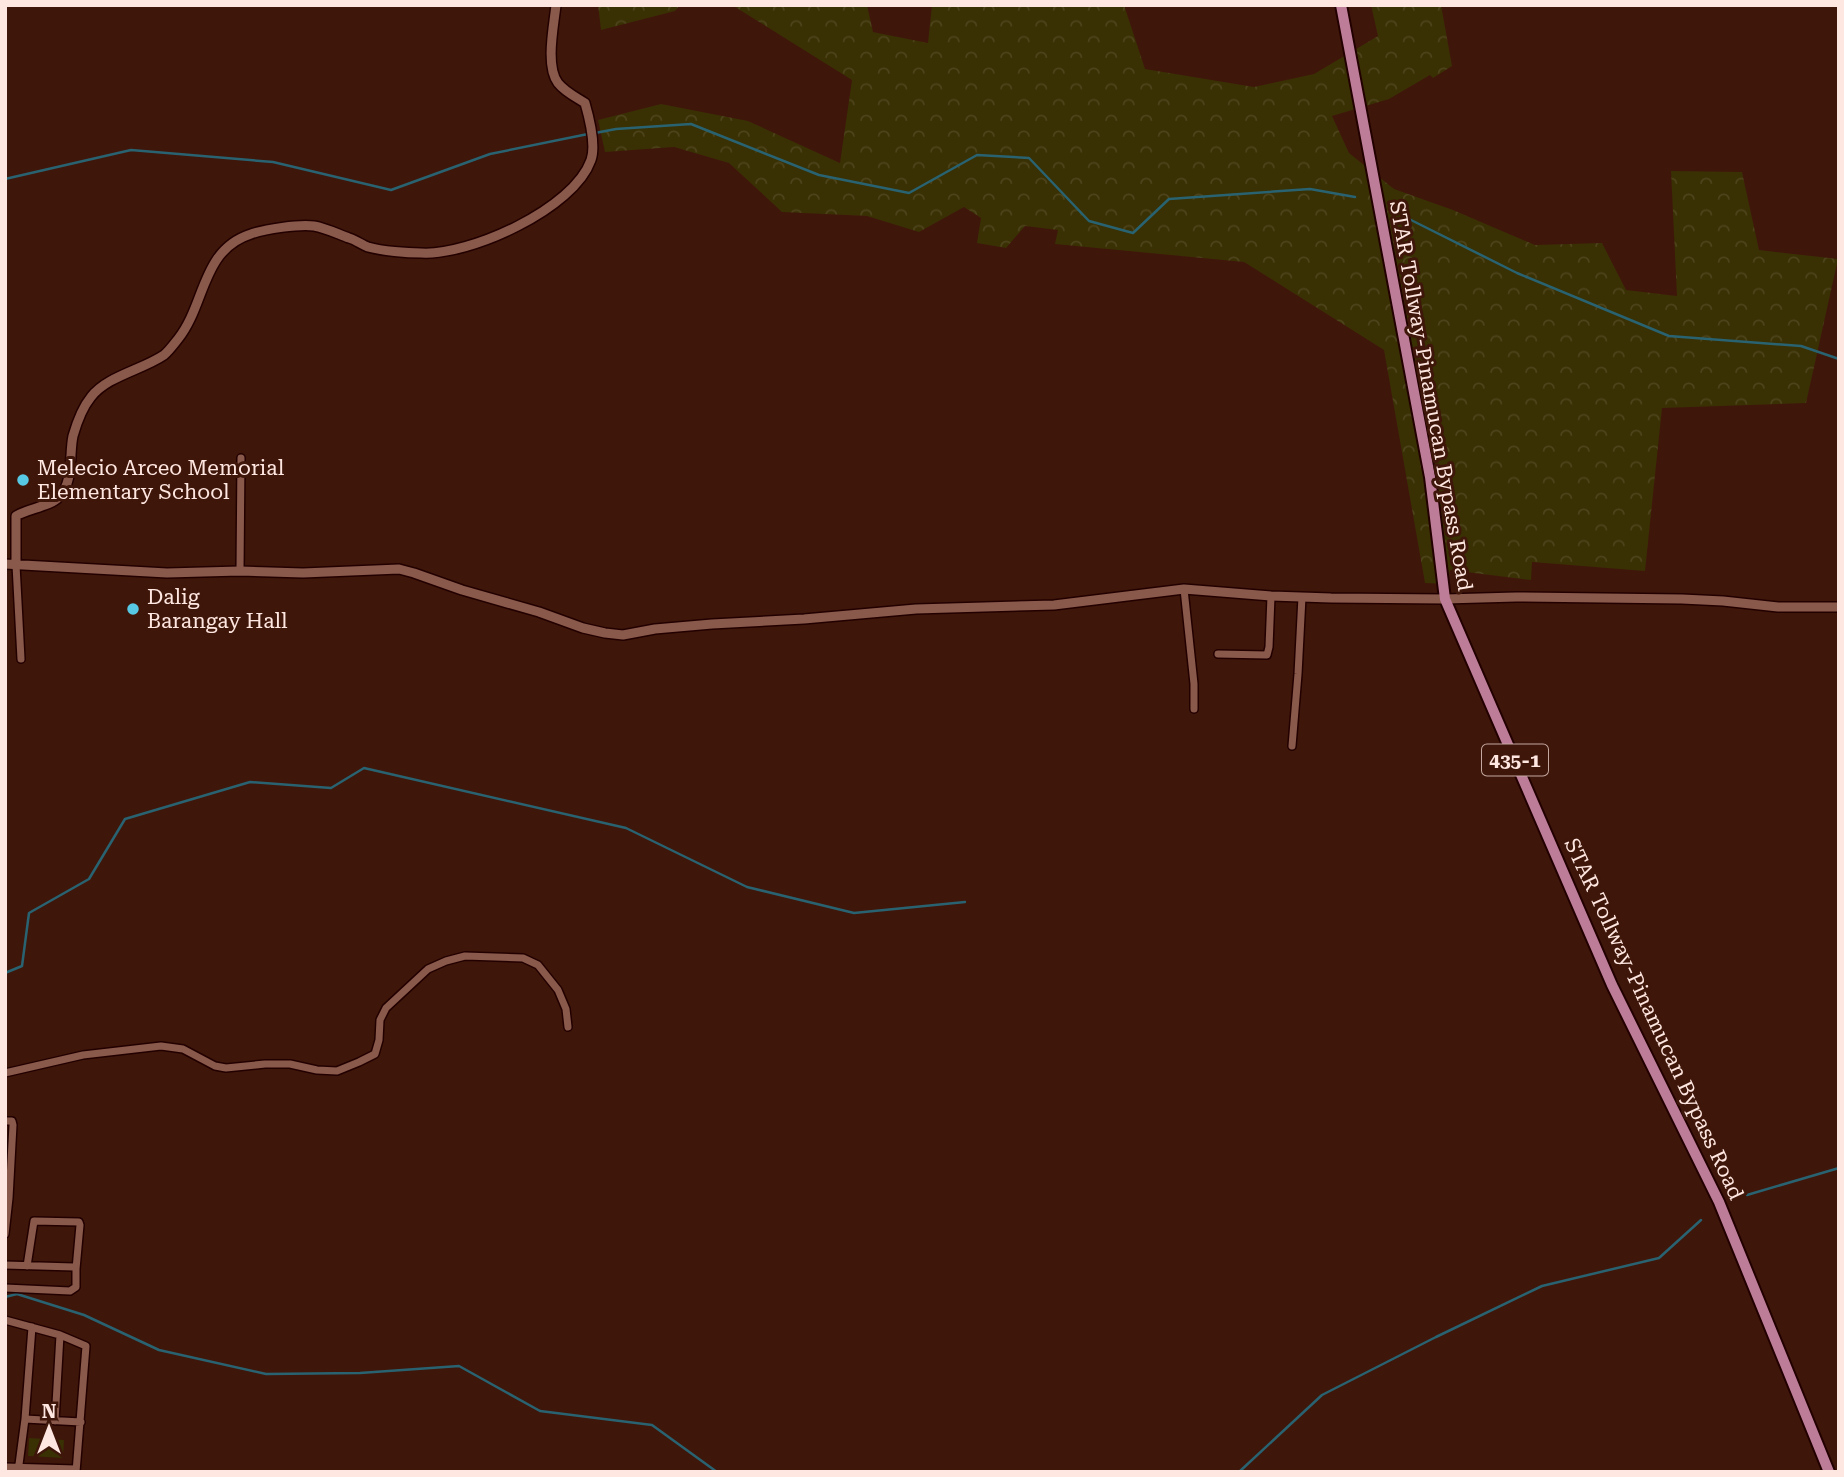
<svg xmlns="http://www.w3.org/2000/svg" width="1844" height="1477" font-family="'Roboto Serif',serif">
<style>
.forest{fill:url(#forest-crowns)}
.park{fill:#393004}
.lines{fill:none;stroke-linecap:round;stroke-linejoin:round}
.stream{stroke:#296371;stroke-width:2.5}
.minor-casing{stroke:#230000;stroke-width:10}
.tertiary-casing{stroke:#230000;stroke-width:12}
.primary-casing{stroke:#230000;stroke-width:14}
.minor{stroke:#89594b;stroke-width:7}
.tertiary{stroke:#89594b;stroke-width:9}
.primary{stroke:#bd7d98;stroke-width:10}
.poi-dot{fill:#58c9e4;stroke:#3f160a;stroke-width:2.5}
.labels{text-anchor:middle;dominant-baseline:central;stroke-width:6;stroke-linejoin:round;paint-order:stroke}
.shield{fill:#3f160a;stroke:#c5a8a0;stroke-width:2}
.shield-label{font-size:19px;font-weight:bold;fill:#ffe7e1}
.street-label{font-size:21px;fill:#ffe7e1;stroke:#3f160a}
.poi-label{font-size:21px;fill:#ffe7e1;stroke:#3f160a;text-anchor:start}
</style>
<defs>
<pattern id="forest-crowns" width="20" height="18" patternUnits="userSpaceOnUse" patternTransform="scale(1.75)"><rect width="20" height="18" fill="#393004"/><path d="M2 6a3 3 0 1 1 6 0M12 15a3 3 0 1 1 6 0" fill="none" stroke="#4d441c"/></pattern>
</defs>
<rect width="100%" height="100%" fill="#3f160a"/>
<path class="forest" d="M598,5H680L675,11L601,30Z
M732,5H867L873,32L928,43L932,5H1124L1145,69L1254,87L1314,74L1378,36L1371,5H1441L1452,66L1433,78L1430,75L1389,99L1332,116L1349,153L1394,189L1453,210L1535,245L1602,243L1626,290L1677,296L1671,171L1742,172L1759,250L1838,259L1806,403L1662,408L1645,571L1532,562L1531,580L1450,570L1448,584L1425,583L1384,350L1244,262L1055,244L1058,230L1025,226L1006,248L977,243L981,218L964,207L919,232L867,216L782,212L729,163L674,147L605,152L598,120L661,104L748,121L840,163L852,80Z"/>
<path class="park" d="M29,1438L64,1440L63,1458L28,1456Z"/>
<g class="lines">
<path class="stream" d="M595,133L616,129L691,124L819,175L909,193L977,155L1029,158L1089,221L1133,233L1169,199L1310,189L1355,197
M5,179L131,150L273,162L391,190L490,154L588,134
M1409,219L1517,273L1669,336L1801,346L1839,359
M5,973L22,966L29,913L89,879L125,819L250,782L331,788L364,768L626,828L747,887L854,913L965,902
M1747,1195L1839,1168
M5,1297L17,1294L84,1315L159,1350L266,1374L360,1373L459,1366L540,1411L652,1425L717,1472
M1239,1472L1322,1395L1436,1337L1542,1286L1659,1258L1701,1220"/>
<defs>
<path id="minor" d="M16,565L21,659
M240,571L241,458
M1184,589L1194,684V709
M1218,654L1267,655L1269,647L1271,596
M1292,746L1298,674L1302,597
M5,1073L83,1055L161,1046L183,1049L215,1066L226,1068L265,1064H290L317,1070L337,1071L359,1062L375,1054L379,1040L380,1020L386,1008L428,969L446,961L465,956L523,958L538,965L558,990L566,1009L568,1027
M5,1121H12L13,1125L9,1198L5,1234
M5,1265L74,1267L76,1269V1287L70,1291L5,1288
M27,1266L34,1221L79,1222L80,1225L76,1269
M5,1320L60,1335L86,1346L76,1472
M32,1327L25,1419L81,1422
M55,1421L60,1335
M5,1467L76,1469
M18,1472L25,1419"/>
<path id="tertiary" d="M5,564L167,573L240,571L303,573L399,569L414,573L462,590L539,612L583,628L605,633L623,635L655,629L712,624L804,619L916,609L1054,605L1184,589L1271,596L1331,598L1445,599L1516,597L1682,599L1723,601L1778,607H1839
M16,565V516C27,509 51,506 59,497C74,482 69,454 73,436C77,422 82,408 91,397C107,376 142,370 164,355C169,351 174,344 178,339C206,304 201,250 251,234C265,229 299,224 314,226C326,228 338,234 349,238C356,240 362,245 368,247C382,251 407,253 421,253C469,256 574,209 591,160C596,146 589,117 585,103C576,97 565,92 558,83C545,66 554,25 556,5"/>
<path id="primary" d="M1341,5L1430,477L1445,599L1612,985L1719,1202L1829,1472"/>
</defs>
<use href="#minor" class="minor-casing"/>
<use href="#tertiary" class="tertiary-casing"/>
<use href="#primary" class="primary-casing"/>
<use href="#minor" class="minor"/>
<use href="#tertiary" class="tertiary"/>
<use href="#primary" class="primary"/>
</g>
<g class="poi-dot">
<circle cx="23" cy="480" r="7"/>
<circle cx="133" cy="609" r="7"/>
</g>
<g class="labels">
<rect class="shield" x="1482" y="744.5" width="66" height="31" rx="5"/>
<g class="shield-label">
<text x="1515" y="760">435-1</text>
</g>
<g class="street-label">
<text transform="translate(1431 396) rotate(80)">STAR Tollway-Pinamucan Bypass Road</text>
<text transform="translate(1654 1019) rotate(65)">STAR Tollway-Pinamucan Bypass Road</text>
</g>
<g class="poi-label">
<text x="37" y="468">Melecio Arceo Memorial<tspan x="37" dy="24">Elementary School</tspan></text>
<text x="147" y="597">Dalig<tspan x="147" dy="24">Barangay Hall</tspan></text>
</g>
</g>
<rect width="1844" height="1477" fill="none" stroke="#ffe7e1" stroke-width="14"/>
<g transform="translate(49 1428)" stroke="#3f160a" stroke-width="5" paint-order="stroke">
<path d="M0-5L12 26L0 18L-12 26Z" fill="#ffe7e1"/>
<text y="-10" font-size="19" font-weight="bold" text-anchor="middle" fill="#ffe7e1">N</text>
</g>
</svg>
